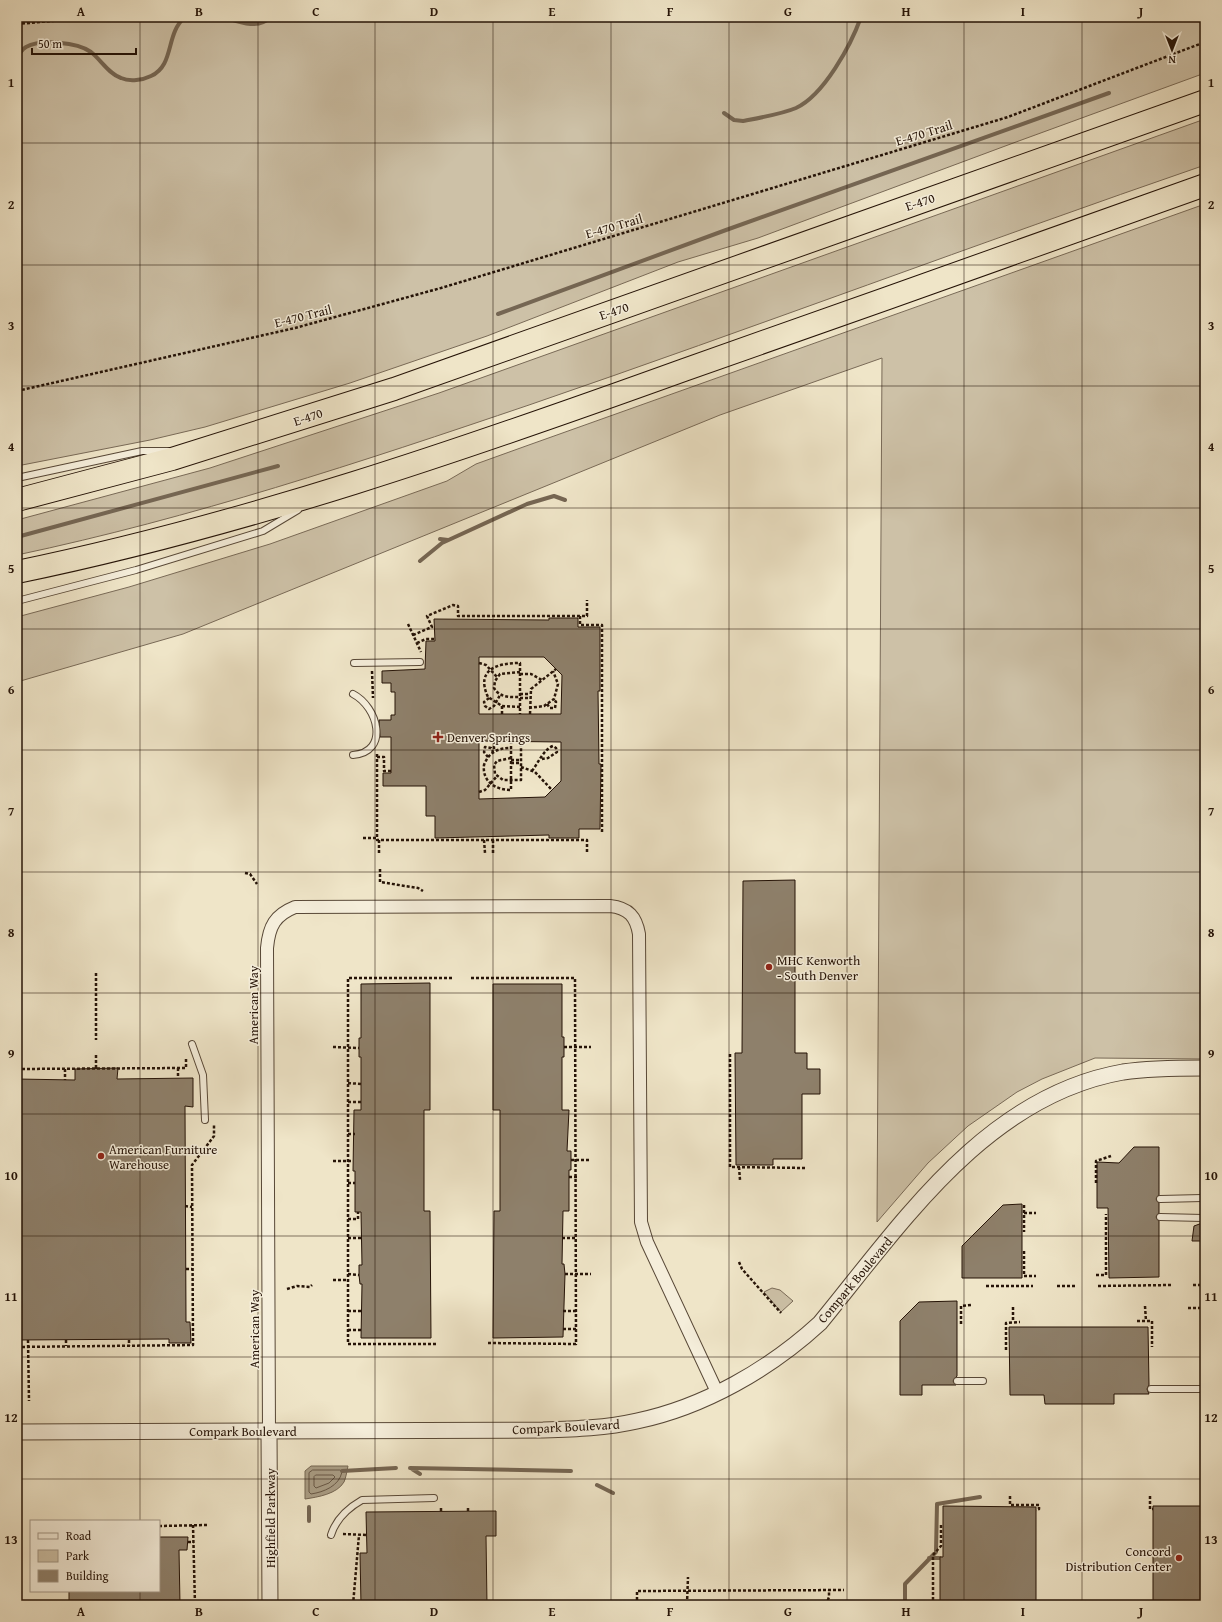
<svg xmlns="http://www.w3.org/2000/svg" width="1222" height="1622" font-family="'Gentium Book Plus',serif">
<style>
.green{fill:#cdc1a7;stroke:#796a57}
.water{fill:#aa9e86;stroke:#756653}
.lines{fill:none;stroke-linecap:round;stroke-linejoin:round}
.shore{stroke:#685846;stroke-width:1}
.stream{stroke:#756653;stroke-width:4}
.building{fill:#8e806b;stroke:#251307;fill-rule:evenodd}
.service-casing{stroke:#584837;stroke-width:8}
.minor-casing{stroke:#584837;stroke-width:14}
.tertiary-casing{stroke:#584837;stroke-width:17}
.motorway-casing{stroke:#251307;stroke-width:24}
.path{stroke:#251307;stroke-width:2.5;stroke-dasharray:3 2;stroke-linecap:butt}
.service{stroke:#f5eedb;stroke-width:6}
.minor{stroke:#f5eedb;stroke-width:12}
.tertiary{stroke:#f5eedb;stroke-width:15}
.motorway{stroke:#efe5c8;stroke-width:22}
.grid{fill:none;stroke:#251307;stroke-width:1;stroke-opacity:0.55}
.poi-dot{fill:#8f2418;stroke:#f5eedb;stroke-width:1.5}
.labels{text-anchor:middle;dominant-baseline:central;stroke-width:3;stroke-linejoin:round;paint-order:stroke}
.street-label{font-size:13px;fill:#251307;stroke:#f5eedb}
.poi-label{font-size:13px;fill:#251307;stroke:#f5eedb;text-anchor:start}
.neatline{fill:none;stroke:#251307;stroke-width:1.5}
.grid-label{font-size:13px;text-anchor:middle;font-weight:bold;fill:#251307}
</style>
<rect width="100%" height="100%" fill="#efe5c8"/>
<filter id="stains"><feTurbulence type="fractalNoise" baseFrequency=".005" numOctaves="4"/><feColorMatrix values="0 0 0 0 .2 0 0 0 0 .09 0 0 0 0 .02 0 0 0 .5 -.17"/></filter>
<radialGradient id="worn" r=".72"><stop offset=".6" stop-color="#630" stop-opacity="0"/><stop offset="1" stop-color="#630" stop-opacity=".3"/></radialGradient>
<path class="green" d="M17,17H1205V73L1016,142L758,238L678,262L487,336L350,383L205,427L150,440L17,466Z
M1205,119V165C979,243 756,327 529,405C361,462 192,518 17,555V520L210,468L439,393Z
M1205,204V1059L1095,1058L1042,1079L1017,1092L968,1126L928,1163L877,1222L882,358L720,415L183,634L17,682V617L129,587L270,544L447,481L476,464L526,446Z
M772,1288L780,1290L793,1301L781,1312L764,1292Z"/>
<path class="water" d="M311,1466H348C347,1470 346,1478 344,1482C337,1494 318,1497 305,1499V1471Z"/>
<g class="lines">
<path class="shore" d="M313,1470H340L342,1472C339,1486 324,1492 311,1494L309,1492V1473Z
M316,1475H333L335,1477L329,1483L316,1488L314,1486V1477Z"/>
<path class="stream" d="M223,17C239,22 257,30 271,17
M17,59C19,54 21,50 26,47C41,39 77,42 91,52C101,60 109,74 121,78C130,82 143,80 151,76C175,65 165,34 185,17
M724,113L734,120L743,121C759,118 782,114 796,108C824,95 851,45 861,17
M498,314L726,230L1109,93
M17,537L278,466
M440,539L448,540
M420,561L442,543L527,504L554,496L565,500
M410,1468L571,1471
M412,1469L420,1474
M342,1471L396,1468
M597,1485L613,1493
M309,1507V1521
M929,1558H940
M905,1605V1584L936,1552L937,1504L980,1497"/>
</g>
<path class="building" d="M549,618H578V627H600V691H598L599,764H601L600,829H579V838H549V835L435,838V816H426V786H383V773H391V737H380L379,720H391V715H395V692H391V683H382V671L425,669L426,641H435L434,619L549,620ZM479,657H544L562,675L561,714H479ZM479,741L561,742V781L545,797L479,799Z
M795,880V1053H807V1069H820V1094H802V1159H773V1165H736L735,1053H742L743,881Z
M430,983V1110H424V1211H430L431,1338H361L362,1284H360L359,1275V1265H362L361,1212H355V1171H353L354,1110H361V1057H359V1038H361V984Z
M493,984H562V1037H564V1057H562V1110H569L567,1151H571V1170H569V1211H563L562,1264H564L565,1274L563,1337L493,1338L494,1211H500V1110H493Z
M118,1068L117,1079L193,1078V1107L185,1106L186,1322H190L191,1343H169V1339L17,1340V1079L75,1080V1069Z
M1134,1147H1159V1195L1156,1199L1159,1203V1213L1156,1217L1159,1221V1277L1109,1278L1108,1208H1097V1162L1119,1163Z
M1022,1204V1278H962V1246L1003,1205Z
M1205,1222V1241H1192L1194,1226Z
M957,1301V1376L953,1381L956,1385H922V1395H900V1321L919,1302Z
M1009,1327H1148L1149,1385L1147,1389L1149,1394H1114V1404H1045L1044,1395H1010Z
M943,1506L1036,1507V1605H940V1557H943Z
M1153,1506H1205V1605H1153Z
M496,1511V1536H486L487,1605H361L360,1553H367L366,1512Z
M159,1537H188L187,1550H179L180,1605H69V1591H159Z"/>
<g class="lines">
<defs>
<path id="service" d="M17,478L142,451H169
M17,601L136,570L263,531L298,510
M354,663L420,662
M353,694C378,707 390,752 353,755
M192,1044L203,1075L205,1120
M1160,1199L1202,1198
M1160,1217L1203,1218
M957,1381H983
M1151,1389H1199
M331,1535C336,1519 348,1508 362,1500L434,1498"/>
<path id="minor" d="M269,1431L267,948C269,926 275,915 295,907L610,906C629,908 636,917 639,934L641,1222L647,1242L717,1392"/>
<path id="tertiary" d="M269,1431L270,1605
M17,1432L543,1430C575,1429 606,1428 637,1421C704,1407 770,1369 820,1323C902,1223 986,1096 1123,1072C1150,1068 1178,1068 1205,1068"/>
<path id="motorway" d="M17,500L172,459L394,389L1205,101
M17,572C245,525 465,449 684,370C858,309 1031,247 1205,185"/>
</defs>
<use href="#service" class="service-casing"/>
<use href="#minor" class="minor-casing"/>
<use href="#tertiary" class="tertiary-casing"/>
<use href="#motorway" class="motorway-casing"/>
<path class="path" d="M17,24L98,17
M17,391L295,328L441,288L1008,117L1205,42
M580,616V625H602V832
M408,624L421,652
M413,635L432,627L427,616L453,605L458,606V616H587V600
M417,643L426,639H435
M479,663L486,665L497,677
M372,671L373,698
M520,672L500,674L495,681L494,688C500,698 510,697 520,697
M520,674H531L542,680
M520,694H529
M489,698L484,702L485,706L489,709L494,706L500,695
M520,698H529
M547,704L550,708H555L556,702L554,699
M502,706V714
M520,707L502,706L488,697C475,669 498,663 520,663V714
M529,708L544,706L554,699L558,684L553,671
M530,714L531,689L556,669
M494,741V751
M511,741V790C496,790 482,782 484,765C489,752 498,748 511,748
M377,754V840H587V853
M377,757H384V771H391
M488,757L484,752L485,747L491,748L493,752
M511,758L497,761L494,765L495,774L503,780H521V742
M511,760H521
M511,763H521
M521,767L535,772L552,790
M532,771C538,763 544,749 553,746L556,748L557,752L548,758L542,759
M479,792L485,790L497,776
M363,838H377
M379,840V854
M484,840L485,853
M493,840V853
M380,869V882L418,888L423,891
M245,873L250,874L257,884
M17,973L18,1069
M96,973V1040
M471,978H575L576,1344L487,1343
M333,1047L359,1048
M564,1047H591
M730,1054V1167L806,1168
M96,1055V1069
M178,1068V1078
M17,1069L186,1068V1058
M65,1069V1080
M348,1083L361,1084
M348,1102H361
M348,1134H355
M571,1160H590
M333,1161H353
M739,1167L740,1180
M569,1177H577
M348,1183H355
M1096,1183V1161L1111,1156
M1202,1190L1203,1134
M1024,1205V1232
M185,1206L192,1207
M1024,1213H1036
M348,1219H358V1212
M348,1238H361
M562,1238H576
M1024,1251V1276H1036
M739,1262L742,1269L781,1313
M186,1269H192
M348,1274L359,1275
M565,1274H591
M1096,1275H1106V1214
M333,1280H348
M1193,1285H1205
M986,1286H1033
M1057,1286H1075
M1098,1286L1171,1285
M287,1289L297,1286L310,1287L312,1285
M1145,1306L1146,1321
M1013,1307V1322
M1188,1308H1205
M348,1311H361
M563,1311H576
M1137,1321H1152V1347
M961,1324V1306L971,1305
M563,1329H576
M348,1330H361
M28,1340L29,1401
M66,1340V1346
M129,1340V1346
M436,1344H348V978H452
M17,1347L193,1345L192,1165L214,1136V1124
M1006,1350V1323L1020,1322
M1010,1496V1505H1039V1509L1036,1510
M1150,1496V1509H1153
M441,1508V1511
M468,1511V1508
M193,1525L195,1605
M159,1526L208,1525
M343,1534L367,1535
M188,1542H194
M687,1604L688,1577
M353,1605L359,1535
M637,1605V1591L844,1590
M826,1605L829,1597V1590
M933,1605V1555L941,1546V1525"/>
<use href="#service" class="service"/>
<use href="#minor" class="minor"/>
<use href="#tertiary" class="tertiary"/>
<use href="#motorway" class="motorway"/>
</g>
<path class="grid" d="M140,17V1521M258,17V1605M375,17V1605M493,17V1605M611,17V1605M729,17V1605M847,17V1605M964,17V1605M1082,17V1605M17,143H1205M17,265H1205M17,386H1205M17,508H1205M17,629H1205M17,750H1205M17,872H1205M17,993H1205M17,1114H1205M17,1236H1205M17,1357H1205M17,1479H1205M140,1591V1605"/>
<g class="poi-dot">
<path d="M436 731h4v4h4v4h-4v4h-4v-4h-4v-4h4z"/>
<circle cx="769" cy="967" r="4"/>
<circle cx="101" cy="1156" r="4"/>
<circle cx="1179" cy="1558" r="4"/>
</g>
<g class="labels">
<g class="street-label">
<text transform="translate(924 133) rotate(-17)">E-470 Trail</text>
<text transform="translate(920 202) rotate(-19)">E-470</text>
<text transform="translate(614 226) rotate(-16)">E-470 Trail</text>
<text transform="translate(614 311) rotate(-19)">E-470</text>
<text transform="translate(303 316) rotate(-14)">E-470 Trail</text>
<text transform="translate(308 417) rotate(-18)">E-470</text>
<text transform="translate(253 1005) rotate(-90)">American Way</text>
<text transform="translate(855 1280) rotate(-50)">Compark Boulevard</text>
<text transform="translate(254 1329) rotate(-90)">American Way</text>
<text transform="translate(566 1427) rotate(-3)">Compark Boulevard</text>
<text x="243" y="1431">Compark Boulevard</text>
<text transform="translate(270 1518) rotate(-90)">Highfield Parkway</text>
</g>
<g class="poi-label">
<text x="447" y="737">Denver Springs</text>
<text x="777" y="960">MHC Kenworth<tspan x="777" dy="15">- South Denver</tspan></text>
<text x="109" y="1149">American Furniture<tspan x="109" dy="15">Warehouse</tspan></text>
<text x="1171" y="1551" text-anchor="end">Concord<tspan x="1171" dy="15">Distribution Center</tspan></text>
</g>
</g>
<rect width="1222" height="1622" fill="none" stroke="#efe5c8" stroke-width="44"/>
<rect x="30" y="1520" width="130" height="72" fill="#f5eedb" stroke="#a29686"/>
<rect x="38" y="1533" width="20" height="6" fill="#f5eedb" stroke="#a29686"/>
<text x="66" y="1540" font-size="12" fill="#251307">Road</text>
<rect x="38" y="1550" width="20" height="12" fill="#cdc1a7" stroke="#a29686"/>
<text x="66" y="1560" font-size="12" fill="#251307">Park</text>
<rect x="38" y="1570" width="20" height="12" fill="#8e806b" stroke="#a29686"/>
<text x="66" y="1580" font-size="12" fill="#251307">Building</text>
<g transform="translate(1172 50) rotate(180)" stroke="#f5eedb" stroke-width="3" paint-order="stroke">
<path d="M0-3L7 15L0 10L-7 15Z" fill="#251307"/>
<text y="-6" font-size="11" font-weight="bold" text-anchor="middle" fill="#251307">N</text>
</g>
<path d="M32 48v6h104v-6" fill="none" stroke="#251307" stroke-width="2"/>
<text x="38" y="48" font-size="12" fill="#251307" stroke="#f5eedb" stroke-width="3" paint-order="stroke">50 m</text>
<rect x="22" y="22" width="1178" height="1578" class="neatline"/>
<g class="grid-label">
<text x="81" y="16">A</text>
<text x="199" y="16">B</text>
<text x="316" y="16">C</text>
<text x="434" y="16">D</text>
<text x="552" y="16">E</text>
<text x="670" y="16">F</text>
<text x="788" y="16">G</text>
<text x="906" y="16">H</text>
<text x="1023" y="16">I</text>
<text x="1141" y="16">J</text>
<text x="11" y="87">1</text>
<text x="1211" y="87">1</text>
<text x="11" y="209">2</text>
<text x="1211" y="209">2</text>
<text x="11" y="330">3</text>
<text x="1211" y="330">3</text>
<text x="11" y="451">4</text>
<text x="1211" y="451">4</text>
<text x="11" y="573">5</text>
<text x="1211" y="573">5</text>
<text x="11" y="694">6</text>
<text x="1211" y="694">6</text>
<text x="11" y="816">7</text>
<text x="1211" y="816">7</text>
<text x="11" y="937">8</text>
<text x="1211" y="937">8</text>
<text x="11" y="1058">9</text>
<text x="1211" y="1058">9</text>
<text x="11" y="1180">10</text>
<text x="1211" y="1180">10</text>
<text x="11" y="1301">11</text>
<text x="1211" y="1301">11</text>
<text x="11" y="1422">12</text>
<text x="1211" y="1422">12</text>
<text x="11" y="1544">13</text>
<text x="1211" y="1544">13</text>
<text x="81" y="1616">A</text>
<text x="199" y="1616">B</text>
<text x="316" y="1616">C</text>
<text x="434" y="1616">D</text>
<text x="552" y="1616">E</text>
<text x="670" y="1616">F</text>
<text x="788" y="1616">G</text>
<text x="906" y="1616">H</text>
<text x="1023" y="1616">I</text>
<text x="1141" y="1616">J</text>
</g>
<rect width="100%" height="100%" filter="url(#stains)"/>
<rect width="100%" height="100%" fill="url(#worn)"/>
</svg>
